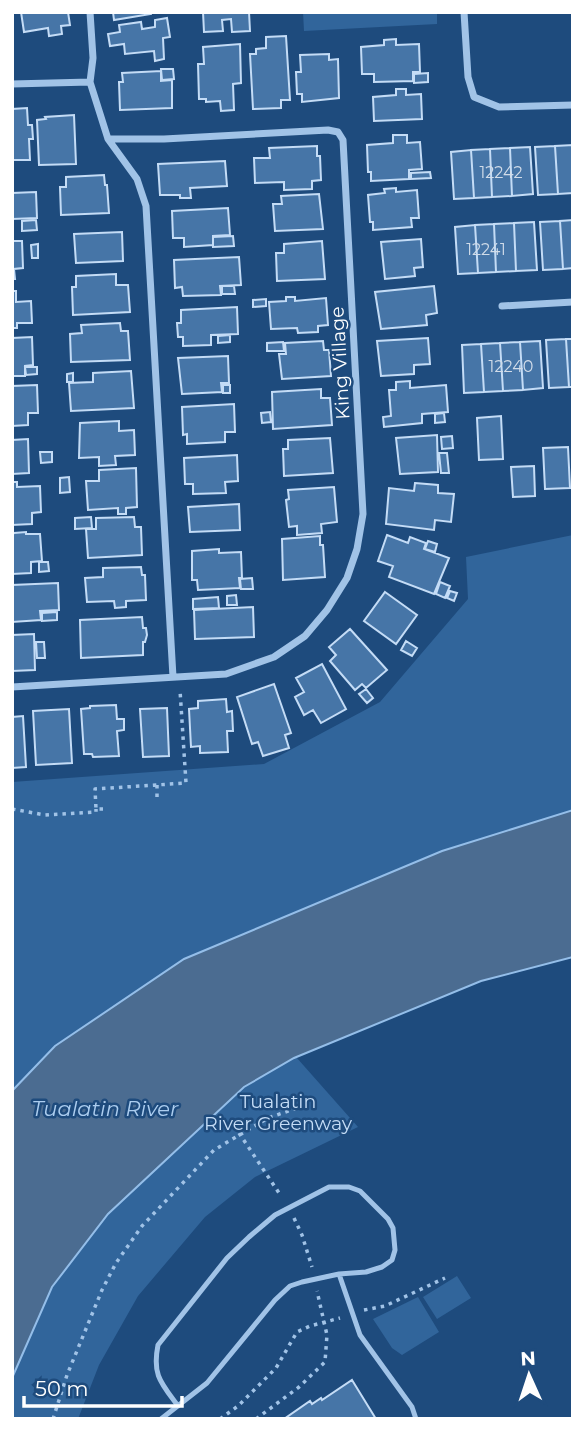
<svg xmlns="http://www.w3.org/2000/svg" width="585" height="1431" font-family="Montserrat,sans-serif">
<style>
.green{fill:#31659b}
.water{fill:#4b6c91;stroke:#94bee9;stroke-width:2}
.building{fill:#4675a7;stroke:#c4dcf6;stroke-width:2}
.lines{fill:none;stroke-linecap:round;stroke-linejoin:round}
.path{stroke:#a1c3e7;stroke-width:3.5;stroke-dasharray:3.5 5;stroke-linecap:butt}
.lane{stroke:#a1c3e7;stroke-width:5}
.street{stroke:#a1c3e7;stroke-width:7}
.labels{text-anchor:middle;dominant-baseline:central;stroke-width:5;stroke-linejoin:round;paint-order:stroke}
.number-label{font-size:16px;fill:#d1dce9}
.street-label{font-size:19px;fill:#fff;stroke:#1e4b7d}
.park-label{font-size:19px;fill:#c4dcf6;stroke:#1e4b7d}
.water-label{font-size:21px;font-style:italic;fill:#accdef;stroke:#1e4b7d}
</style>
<rect width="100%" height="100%" fill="#1e4b7d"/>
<path class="green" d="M303,12H437V24L304,31Z
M573,535V810L442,851L349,892L55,1046L12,1091V782L264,764L380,702L468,599L466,557Z
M289,1049L358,1127L255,1177L205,1217L138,1296L99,1365L78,1419H12V1348L100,1206Z
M457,1276L471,1298L437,1319L423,1297Z
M418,1297L439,1332L402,1355L392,1348L373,1319Z"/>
<path class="water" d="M573,810V957L481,981L294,1058L244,1087L108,1214L52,1287L12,1378V1091L55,1046L184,959L442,851Z"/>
<path class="building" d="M21,12H68L70,25L61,26L62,34L49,36L48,28L24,32Z
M113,12H151V14L114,20Z
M203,12H249L250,31L232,32L231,19L222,20L223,31L204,32Z
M167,18L170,37L163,38L164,59L155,61L154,51L125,54L124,44L110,46L108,34L120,32L119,25L141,22L142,29L155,27V20Z
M286,36L290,100H281V108L253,109L250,54H256V49L266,48V37Z
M396,39V45L419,44L420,72H413V81L374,82V74H362L361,47L384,45V40Z
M240,44L241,83L233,84L234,110L221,111L220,101L206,102V99H199L198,64H204L203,47Z
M329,54V60L338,59L339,98L302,102V94H297L296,72H301L300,55Z
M161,69H173L174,79L162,80Z
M161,71V81L172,80V108L120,110L119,82H123L122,73Z
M428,73V82L414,83V74Z
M396,89H406V95L421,94L422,119L374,121L373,97L396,95Z
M27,108L28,125H32L33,139H29L30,160H12V109Z
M74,115L76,164L39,165L37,120L46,119L45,117Z
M393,135H407V143L420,142L422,169L409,170V179L371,181V172H368L367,145L393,143Z
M573,145V193L558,194L555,146Z
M317,146V156H320L321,180L312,181V189L284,190V182L255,183L254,158H270L269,148Z
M555,146L558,194L538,195L535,147Z
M530,147L533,194L512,196L510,148Z
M510,148L512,196L492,197L490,149Z
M490,149L492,197L474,198L471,150Z
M471,150L474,198L454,199L451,152Z
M225,161L227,186L190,188L191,198H180V195H160L158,164Z
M430,172L431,178L411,179V173Z
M104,175L105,185H107L109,213L61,215L60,187H66V177Z
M396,188V192L417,190L419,218H411L412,227L373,230V222H370L368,195L385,193L384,189Z
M36,192L37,218L12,219V193Z
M319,194L323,229L275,231L273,204H282L281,196Z
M228,208L230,235L213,236V245L184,247V238H173L172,211Z
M36,220L37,230L22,231V221Z
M573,220V268L563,269L560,221Z
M560,221L563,269L543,270L540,222Z
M534,222L537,270L516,271L514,223Z
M514,223L516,271L496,272L494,224Z
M494,224L496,272L478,273L475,225Z
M475,225L478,273L458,274L455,227Z
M122,232L123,261L76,263L74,234Z
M233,236L234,246L213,247V237Z
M421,239L423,267L414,268L415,276L385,279L381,242Z
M12,241H22L23,268L14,269L15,279H12Z
M322,241L325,279L277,281L276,253H284V244Z
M38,244V258H32L31,245Z
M239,257L241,285L220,286L221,295L183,296L182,287L175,288L174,260Z
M116,274V285H128L130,312L73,315L72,287H76V276Z
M222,286H234L235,294H222Z
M434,286L437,313L426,315L427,325L381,329L375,292Z
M12,291H16V302L31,301L32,323H17V328H12Z
M286,297H295V301L326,298L328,325L318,326V332L298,333L297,328L271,329L269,302L286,301Z
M266,299V306L253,307V300Z
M237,307L238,334L211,335V345L183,346V337H178L177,323H181V310Z
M120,323L121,331H128L130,360L71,362L70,334L82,333L81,325Z
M230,335V342L218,343V336Z
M32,337L33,365L25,366V376H12V338Z
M428,338L430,364L414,365V374L381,376L377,341Z
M566,339H573V387H569Z
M566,339L569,387L549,388L546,340Z
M323,341L324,350H329L331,376L282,379L279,354H286L285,343Z
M540,341L543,388L523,390L520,342Z
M283,342L284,351H267V343Z
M520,342L523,390L503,391L500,343Z
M500,343L503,391L484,392L481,344Z
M481,344L484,392L464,393L462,345Z
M228,356L229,383H221L222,392L182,394L178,358Z
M25,367H37V374L26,375Z
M131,371L134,408L71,411L69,383L93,382V373Z
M73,373V382H67V374Z
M410,381V388L446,385L448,412L422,414V423L384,427L383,417L391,416L389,390H396V382Z
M37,385L38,413H28V425L12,426V386Z
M223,385H230V393H223Z
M321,389V398H330L332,425L273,429L272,392Z
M234,404L235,432H225V442L187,444V434L183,435L182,407Z
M270,412L271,422L262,423L261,413Z
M444,413L445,422L435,423V414Z
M501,416L503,459L479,460L477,418Z
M119,421V431L134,430L135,455L115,456L116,465L99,466V457L79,458L80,423Z
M437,435L438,472L400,474L396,438Z
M452,436L453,448L442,449L441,437Z
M330,438L333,473L284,476L283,449H288V440Z
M28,439L29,473L12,474V440Z
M568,447L570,488L545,489L543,448Z
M40,452H52V462L41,463Z
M439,453H447L449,473H441Z
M237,455L238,481L225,482L226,493L193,494V484H185L184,458Z
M534,466L535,496L513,497L511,467Z
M136,468L137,507L126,508V514H118V508L88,510L86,481H99V470Z
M69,477L70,492L60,493V478Z
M12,482H17V487L40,486L41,512L32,513V524L12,525Z
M415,483L438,485V493L454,494L451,522L435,520L434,530L386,524L389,488L414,491Z
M334,487L337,522L321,524L322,533L297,535V526L289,527L286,500L289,499L288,490Z
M239,504L240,530L190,532L188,507Z
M91,517L92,528L75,529V518Z
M134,517L135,527H141L142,555L88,558L86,529H96V518Z
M26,532V534H40L42,561L31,562V573L12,574V535L14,533Z
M387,535L408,543L410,537L426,543L424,549L449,558L434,594L389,577L393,566L378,561Z
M320,536V545H323L325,577L283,580L282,539Z
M428,541L437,544L435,552L425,549Z
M219,549V553L241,552L242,578H239L240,588L198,590L197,580H192V551Z
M39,562H48L49,571L39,572Z
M141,567L142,575H145L146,600L126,601V607L115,608L114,601L87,602L85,578L103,577V568Z
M252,578L253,589H241L240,579Z
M440,582L450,586L445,598L436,594Z
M58,583L59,610L40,611L41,620L12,622V585Z
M450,591L457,593L454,601L447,598Z
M385,592L417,615L396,644L364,621Z
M236,595L237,605H227V596Z
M218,597L219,608L193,609V599Z
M253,607L254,637L195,639L194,610Z
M57,612V620L42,621V613Z
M142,617L143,628H146L147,635L145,642H143V655L81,658L80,620Z
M350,629L387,670L366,688L362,684L355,690L330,661L336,655L329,647Z
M34,634L35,670L12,671V635Z
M406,641L417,648L412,656L401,650Z
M36,642H44L45,658H37Z
M322,664L346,709L321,723L313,710L304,715L295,697L304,692L296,678Z
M274,684L291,733L285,735L289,748L263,756L258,742L252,744L237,697Z
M366,689L373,698L367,703L359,694Z
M226,699L227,712L232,711L233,731H227L228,752L200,753V746L191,747L189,709L198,708V701Z
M116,705L117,719H124V730L117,731L119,756L93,757L92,754H84L81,709L90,708V706Z
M167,708L169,756L143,757L140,709Z
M69,709L72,763L36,765L33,711Z
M23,716L26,767L12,768V717Z
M352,1380L376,1419H284L310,1401L312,1404L321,1398L322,1400Z"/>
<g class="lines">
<path class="path" d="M157,785V798
M12,809L45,815L96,812V809
M103,809H96L95,789L186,783L180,690
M239,1133L281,1196
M294,1218L302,1235L312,1267
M364,1310L385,1306L445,1278
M53,1419L67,1375L102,1290L116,1263L142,1226L214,1150L268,1118L303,1106
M220,1419L238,1406L276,1368L297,1332L310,1326L340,1318
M256,1419L299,1387L325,1362L327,1335L317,1291"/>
<path class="lane" d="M339,1274L360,1335L412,1407L416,1419
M161,1419L207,1383L275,1300L290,1286L302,1282L339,1274L366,1272L382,1267L392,1260L395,1250L393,1228L388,1219L360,1191L349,1187H329L275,1215L249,1237L227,1258L158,1345C152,1375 161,1383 178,1406"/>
<path class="street" d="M464,12L468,77L474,97L499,107L573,105
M12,84L90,82
M108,139L137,179L146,206L173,677
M502,306L573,302
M12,687L226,674L274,657L305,636L327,610L347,578L357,549L363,514L343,140L338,132L328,130L164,139H108L90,82L93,58L90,12"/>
</g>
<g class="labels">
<g class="number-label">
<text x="501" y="172">12242</text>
<text x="486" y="249">12241</text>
<text x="511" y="366">12240</text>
</g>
<g class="street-label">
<text transform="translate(340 363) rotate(-93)">King Village</text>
</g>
<g class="park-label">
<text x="278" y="1101">Tualatin<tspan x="278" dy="22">River Greenway</tspan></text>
</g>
<g class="water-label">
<text x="105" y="1108">Tualatin River</text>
</g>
</g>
<rect width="585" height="1431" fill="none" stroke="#ffffff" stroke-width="28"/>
<g transform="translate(529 1375) rotate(357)" stroke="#1e4b7d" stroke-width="5" paint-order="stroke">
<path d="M0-5L12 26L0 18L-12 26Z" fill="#ffffff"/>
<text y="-10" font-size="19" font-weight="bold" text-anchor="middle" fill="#ffffff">N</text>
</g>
<path d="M24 1396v10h158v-10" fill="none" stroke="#ffffff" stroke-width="3.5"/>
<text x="35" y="1396" font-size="21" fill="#ffffff" stroke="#1e4b7d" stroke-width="5" paint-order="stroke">50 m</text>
</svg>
